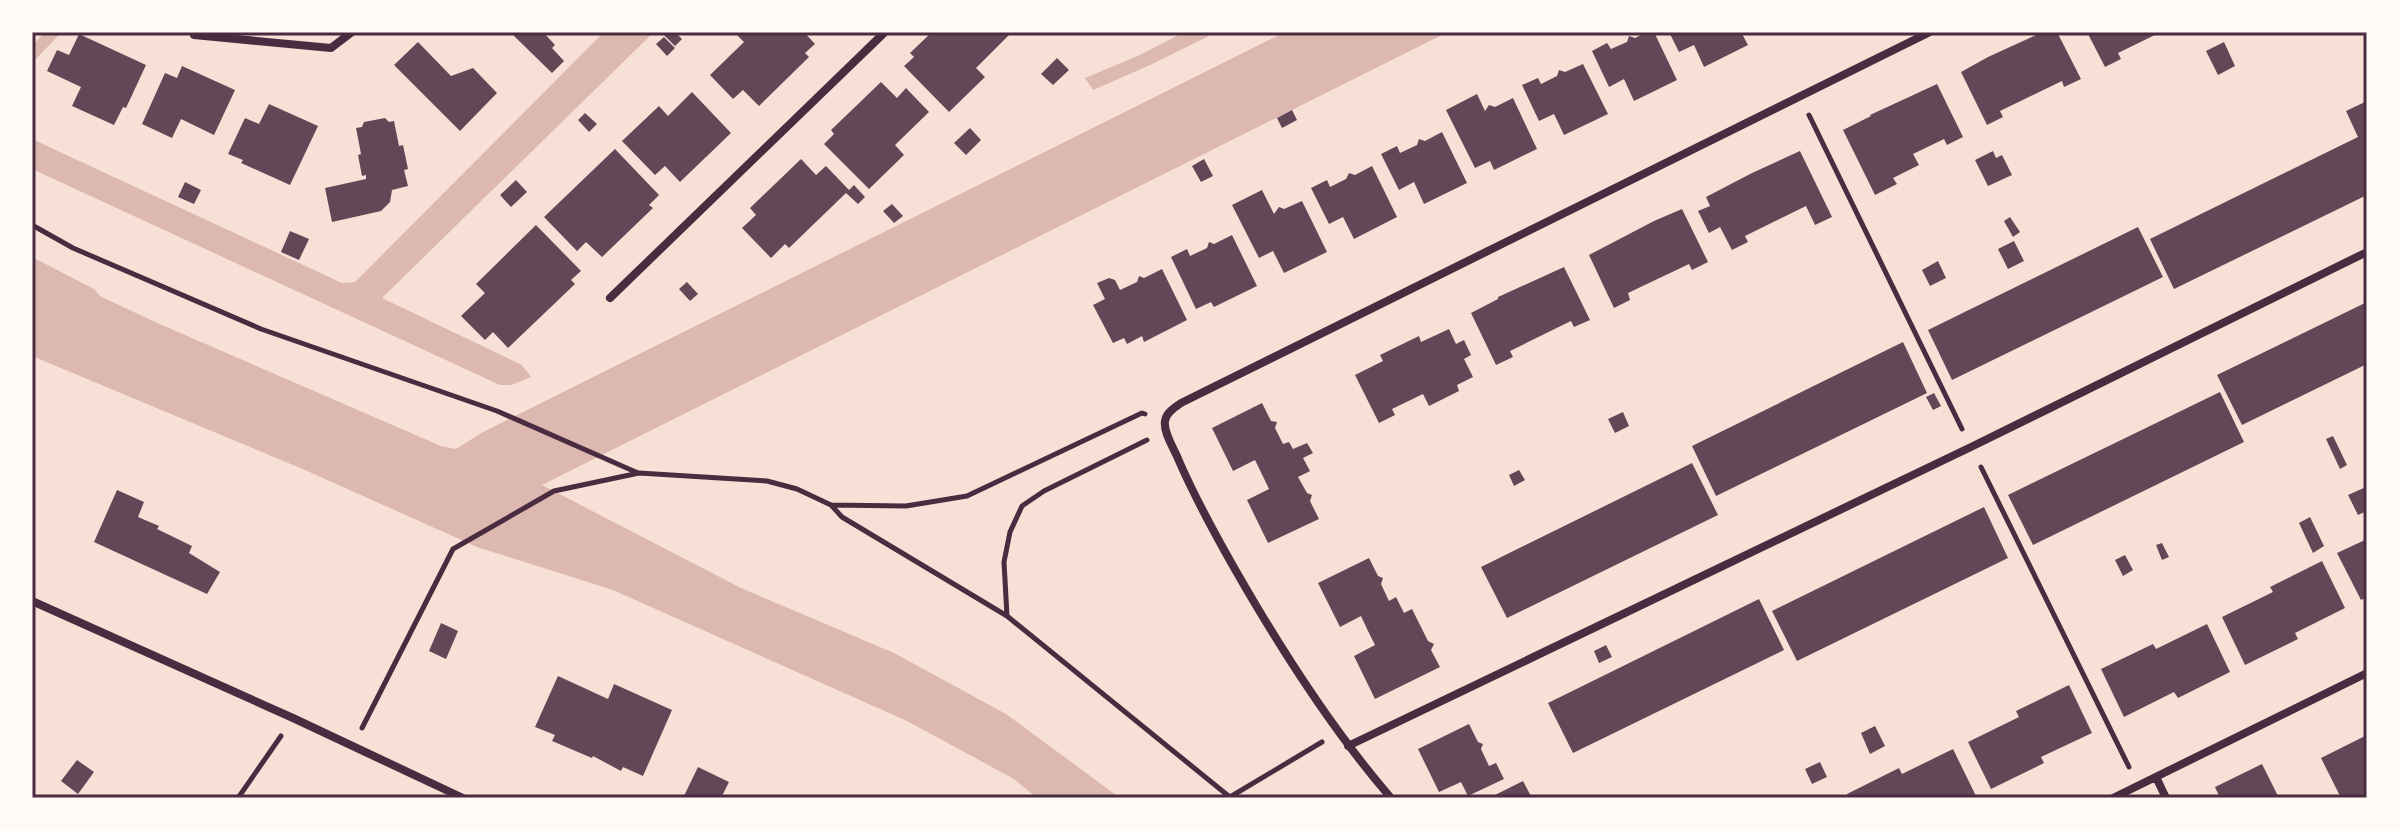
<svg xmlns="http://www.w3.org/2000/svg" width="2399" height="830" font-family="'Varela Round',sans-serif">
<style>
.water{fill:#dcb8b0}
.building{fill:#644757}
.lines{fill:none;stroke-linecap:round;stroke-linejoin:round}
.path{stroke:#4a2c40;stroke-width:5}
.minor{stroke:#4a2c40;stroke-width:8}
.neatline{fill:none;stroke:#4a2c40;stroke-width:3}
</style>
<rect width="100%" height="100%" fill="#f7e1d7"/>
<path class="water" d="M45,32H62L32,63V46Z
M604,32H654L382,298L522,365L531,377L511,385H500L32,169V139L342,283L355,282Z
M1184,32H1217L1148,66L1093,90L1085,78L1140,55Z
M1285,32H1448L542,485L741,588L894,653L1006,714L1120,798H1037L1014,779L907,721L613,590L477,547L305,470L32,356V257L94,289L100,296L155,322L441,446L456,449L483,432Z"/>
<path class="building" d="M514,32H543L555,45L552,48L564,61L552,73L512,34Z
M661,32H675L682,39L675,46Z
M734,32H804L815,44L805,53L809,57L759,106L743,90L733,99L710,75L744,42Z
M932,32H1006L1009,35L976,68L985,77L949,112L904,66L914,57L910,53Z
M1647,32H1654L1677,80L1634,101L1624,79L1609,87L1592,51L1607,43L1611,49L1627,42L1629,36L1635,38Z
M1669,32H1741L1748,45L1704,67L1694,45L1679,52Z
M2043,32H2057L2081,79L2064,87L2062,81L2000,111L2003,117L1987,125L1961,72L1988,57Z
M2087,32H2161L2118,53L2121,59L2105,67Z
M79,34L146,65L126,108L123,107L114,125L72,106L81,87L47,71L57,50L69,55Z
M664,37L675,48L667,56L656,44Z
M418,42L451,76L473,68L497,93L460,131L394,65Z
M2224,42L2235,66L2218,75L2206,51Z
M1057,58L1069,70L1053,85L1041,74Z
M1583,64L1608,114L1564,135L1554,114L1539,121L1522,85L1538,78L1541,84L1557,76L1559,70L1565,72Z
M182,66L235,90L214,135L181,119L172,138L142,124L165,73L177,78Z
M881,82L897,98L906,88L929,112L895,145L904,155L869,189L824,144L834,134L831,130Z
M1937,84L1963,137L1947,145L1944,139L1913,154L1919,165L1893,178L1897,184L1875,195L1843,130L1871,116L1870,115Z
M692,92L731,133L680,182L665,166L655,175L622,141L659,106L668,116Z
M1477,94L1485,111L1489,105L1495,107L1513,98L1537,149L1494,170L1490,161L1475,168L1446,110Z
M2367,101V195L2174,289L2150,239L2358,137L2346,111Z
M269,104L318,126L290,185L241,163L243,160L228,154L245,118L259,124Z
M1292,110L1297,120L1282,128L1277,118Z
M585,113L597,124L589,132L578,120Z
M385,118L389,122L394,121L399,146L403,145L408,169L404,170L408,186L392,190L390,202L381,211L332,222L325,188L366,179V175L362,176L358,155L361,154L356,128L362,127L364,122Z
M970,128L981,140L966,155L954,143Z
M1442,132L1467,183L1424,204L1414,182L1399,190L1381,154L1397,146L1400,153L1417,145L1419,139L1425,141Z
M615,149L659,195L649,205L653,208L602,257L586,242L577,251L544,217Z
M1800,151L1832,217L1815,225L1806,206L1745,236L1748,242L1732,250L1720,227L1709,233L1698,211L1710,206L1706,197L1752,173Z
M1993,151L1996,158L2002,155L2012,175L1988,186L1975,160Z
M801,159L816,175L826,166L849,190L854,185L865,197L858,204L846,193L789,248L785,244L771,258L742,228L756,215L750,208Z
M1204,159L1213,176L1201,182L1192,166Z
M1372,166L1397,217L1354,239L1343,217L1329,224L1311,188L1327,180L1330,187L1346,179L1349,173L1355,175Z
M516,180L527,192L511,207L500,195Z
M185,182L201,190L194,204L178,197Z
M1262,190L1274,214L1279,207L1284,209L1302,201L1327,252L1284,273L1273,251L1259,258L1232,205Z
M892,204L903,216L894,223L883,211Z
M1682,209L1708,262L1692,270L1689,264L1628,293L1630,300L1614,308L1589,255L1654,221Z
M2010,217L2020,232L2013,237L2004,221Z
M536,225L581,271L571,280L575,284L508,348L493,332L485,340L461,316L485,293L476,284Z
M2138,227L2163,277L1952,380L1928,330Z
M290,231L309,239L299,260L281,252Z
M1232,235L1257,286L1214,307L1211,302L1196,309L1171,257L1187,249L1190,256L1207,248L1209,242L1214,244Z
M2014,241L2024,261L2008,269L1998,249Z
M1938,261L1946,278L1930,286L1922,270Z
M1564,267L1590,320L1574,327L1571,321L1510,351L1513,357L1496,365L1471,313L1498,299V297Z
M1162,269L1187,320L1144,342L1142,336L1127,344L1124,338L1113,343L1093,305L1105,299L1097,283L1109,278L1115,280L1120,290L1137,282L1139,276L1144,278Z
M687,282L698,294L690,301L679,289Z
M2367,302V364L2242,425L2217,375Z
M1449,329L1456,344L1464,340L1471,355L1464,359L1473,377L1457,385L1459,391L1429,406L1423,394L1392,409L1395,415L1379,423L1355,375L1383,361L1380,355L1419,336L1421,342Z
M1903,342L1927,393L1716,496L1692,446Z
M2220,392L2244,442L2033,545L2008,495Z
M1934,393L1941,406L1933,410L1926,397Z
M1262,403L1271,421L1277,422L1275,428L1283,444L1289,442L1293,449L1307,443L1313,453L1303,458L1310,471L1298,477L1307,493L1312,495L1310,501L1319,519L1268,543L1247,500L1269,489L1255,460L1233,471L1212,428Z
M1623,412L1629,426L1615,433L1608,419Z
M2333,436L2347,465L2340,469L2326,439Z
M1692,463L1718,515L1507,618L1481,567Z
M1519,470L1525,480L1514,486L1509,475Z
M2366,487L2367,511L2358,515L2348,495Z
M117,490L144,502L138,517L159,526L157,529L192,546L189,553L220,572L207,594L94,542Z
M1984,507L2008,558L1797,661L1772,611Z
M2310,517L2324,546L2313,553L2299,523Z
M2367,539V597L2361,600L2337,553Z
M2162,543L2169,557L2162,560L2156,545Z
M2125,555L2133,570L2123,576L2115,560Z
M1369,558L1378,576L1383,578L1381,584L1389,601L1396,597L1404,613L1412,609L1428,641L1434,644L1431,650L1440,667L1375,699L1354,656L1375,645L1368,631L1361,616L1340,627L1318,583Z
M2322,561L2345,608L2295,633L2298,639L2245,665L2222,617L2273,592L2270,587Z
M1759,599L1784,650L1573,753L1548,703Z
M441,623L458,631L446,659L429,651Z
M2207,624L2230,672L2178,698L2174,692L2124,717L2101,669L2153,644L2156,649Z
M1606,645L1612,657L1599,663L1594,651Z
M558,676L608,699L614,684L672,710L643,776L623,767L621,771L593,756L592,758L552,741L555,735L535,727Z
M2069,685L2092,733L2041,757L2044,763L1991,789L1968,742L2019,717L2016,711Z
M1469,724L1478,742L1483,744L1481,749L1489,766L1496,763L1504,779L1468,796L1461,782L1439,792L1418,749Z
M1875,726L1885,746L1870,754L1861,733Z
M2367,735V794L2358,798H2341L2321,758Z
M1953,749L1976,796L1973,798H1849L1847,794L1899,768L1902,774Z
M77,760L94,772L78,794L61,781Z
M1820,762L1827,777L1812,784L1805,769Z
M2262,764L2279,798H2220L2215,787Z
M698,767L729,782L721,798H683Z
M1523,781L1532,798H1489Z"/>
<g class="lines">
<path class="path" d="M1809,115L1962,429
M32,225L73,248L261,329L497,411L638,473
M1981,467L2129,767
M831,505L842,517L1007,616L1231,798
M1007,616L1004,562L1010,532L1022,506L1044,491L1147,440
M362,728L453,549L554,491L639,473L767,481L797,489L831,505L906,506L967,496L1142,413L1145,414
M1230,797L1322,742
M238,798L281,736"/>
<path class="minor" d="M194,35L331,48L352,32
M610,298L885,32
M32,601L293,718L463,798
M1348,746L1971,447L2367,252
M2156,777L2166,798
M1391,798C1340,739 1297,674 1257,607C1229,560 1201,511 1179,461C1175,450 1163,433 1165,421C1166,413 1175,407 1181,403L1930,32
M2113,798L2367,673"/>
</g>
<rect width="2399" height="830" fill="none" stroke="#fffaf5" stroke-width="68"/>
<rect x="34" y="34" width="2331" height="762" class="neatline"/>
</svg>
